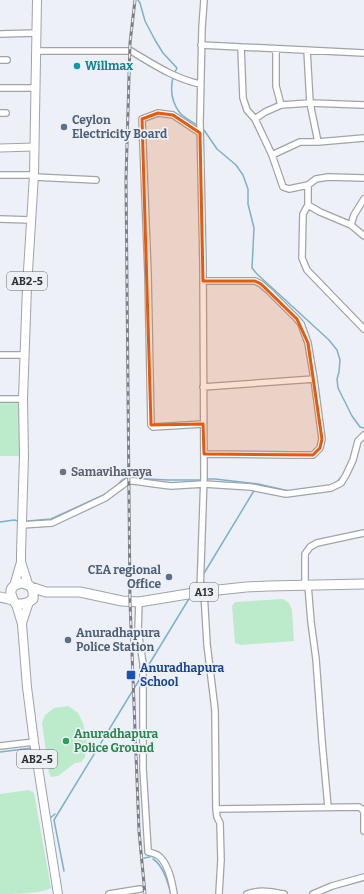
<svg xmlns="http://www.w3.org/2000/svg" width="364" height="894" font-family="Bitter,serif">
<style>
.green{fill:#bbebca}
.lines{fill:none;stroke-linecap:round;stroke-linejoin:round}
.stream{stroke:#7cb1cb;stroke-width:1.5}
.minor-casing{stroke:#a1a3aa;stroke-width:8}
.tertiary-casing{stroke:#a1a3aa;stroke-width:9}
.primary-casing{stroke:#a1a3aa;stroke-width:10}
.trunk-casing{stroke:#a1a3aa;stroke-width:11}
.minor{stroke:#fff;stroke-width:5.5}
.tertiary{stroke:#fff;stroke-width:7}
.primary{stroke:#fff;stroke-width:8}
.trunk{stroke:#fff;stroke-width:9}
.rail-casing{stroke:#7c7e83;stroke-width:3}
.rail{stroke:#edf0f7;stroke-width:1.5;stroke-dasharray:4.5;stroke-linecap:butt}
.marked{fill:#e8590c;fill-opacity:0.2;stroke:#e8590c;stroke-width:3;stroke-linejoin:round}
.culture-dot{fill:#0f9aa8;stroke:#edf0f7;stroke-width:1.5}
.service-dot{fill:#5c6f8a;stroke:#edf0f7;stroke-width:1.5}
.worship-dot{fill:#6b7280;stroke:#edf0f7;stroke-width:1.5}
.transit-dot{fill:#1a4fb4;stroke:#edf0f7;stroke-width:1.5}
.leisure-dot{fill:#2e9e5b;stroke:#edf0f7;stroke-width:1.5}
.labels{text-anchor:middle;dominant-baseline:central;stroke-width:3.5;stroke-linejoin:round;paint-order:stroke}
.shield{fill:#edf0f7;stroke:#67686c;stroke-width:1}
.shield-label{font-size:11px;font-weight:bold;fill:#2d2e31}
.culture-label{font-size:12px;font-weight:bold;fill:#0d838f;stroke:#edf0f7;text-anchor:start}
.service-label{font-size:12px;font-weight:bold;fill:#4e5e75;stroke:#edf0f7;text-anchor:start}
.worship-label{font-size:12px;font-weight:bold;fill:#5b616d;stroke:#edf0f7;text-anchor:start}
.transit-label{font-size:12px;font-weight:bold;fill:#164399;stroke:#edf0f7;text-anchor:start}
.leisure-label{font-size:12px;font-weight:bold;fill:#27864d;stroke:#edf0f7;text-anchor:start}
</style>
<rect width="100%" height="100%" fill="#edf0f7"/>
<path class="green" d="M0,399H23L24,456H0Z
M283,599L289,603L292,610L294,641L241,645L235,643L232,606L235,602Z
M68,706L78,713L83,723L87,742L85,757L81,762L75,763L58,776L51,777L49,773L42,723L45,715L54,708Z
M29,790L34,793L51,888C41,894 13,894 0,894V794Z"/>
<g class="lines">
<path class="stream" d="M138,0L140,3L145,21L155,40L163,53L177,68L174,74
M173,77C170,90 172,103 180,113C184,118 193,122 198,126
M202,128L204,130L217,149L236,165L243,175L248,189V204L254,228L252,268L257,274L329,340L337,350L340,360L339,372L337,379L338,388L352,416L360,427L364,428
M206,479H215L258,484L289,491L334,485L343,475
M116,487L121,481L126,478L168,480H202
M28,521L51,519L110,492
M0,522L14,520L18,521
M203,575L255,489
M145,671L190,597
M0,752L32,748
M50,818L55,814
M144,858L150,857
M153,859C163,865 168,883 171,894
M64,871L54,820L141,677"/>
<defs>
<path id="minor" d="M0,34L36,33
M201,45L364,53
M241,47L243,98L247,110L255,119L272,155L283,187L289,189L308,185V205L303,214L302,258L307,270L364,329
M276,49V86L281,105
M307,50L310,103L318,142
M36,51H128
M131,51C153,64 175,79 200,84
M0,60H7
M0,88H35
M0,113H6
M255,119L265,112L281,105L310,103L364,105
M200,133L173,115L158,113L142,119L148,274L151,425L153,427L203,424
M272,155L300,142H318L364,138
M0,175H34
M34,177L96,180
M308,185L316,179L328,177L364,178
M308,205L320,212L351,225L364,236
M0,219L31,220
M351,225L354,215L364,199
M203,281H255L261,284L269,291L297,319L301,324L308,343L314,379L322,439L320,448L313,455H291L204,454
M0,355H25
M203,387L314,379
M0,399H23
M21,525L52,523L105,498L128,481H134L155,484L171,486L204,484L251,487L286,494L331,488L341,483L346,475L353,460L358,441L364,435
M305,585V554L310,547L317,543L364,533
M308,585L311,622L316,659L322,741L328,807
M200,592L204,476L203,265L200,122L202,28L204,0
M204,592L207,644L215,710L216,809L217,817L220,823L221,860L219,894
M139,602L138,631L143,663V768L148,850V852C153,853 157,854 160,857C169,866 172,882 174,894
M0,746L34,742
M216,809L359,807L362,809L364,812V831
M109,894L140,889
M247,894C260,889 271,892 284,894
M313,894L332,886L364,877"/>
<path id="tertiary" d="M0,148L34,147"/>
<path id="primary" d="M28,584L21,562V553L24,456L23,399L27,287L34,175L37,0
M14,586L21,562
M16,604L22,624L27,687L34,742L58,894
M22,623L29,602"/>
<path id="trunk" d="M21,583C32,585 34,588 33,599C27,604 23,604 16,604C12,599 8,590 14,586C16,584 19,584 21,583Z
M31,587L46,592H80L122,601L139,602L200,592L246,587L268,586L364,584
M0,597L13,600"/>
</defs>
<use href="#minor" class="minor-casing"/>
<use href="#tertiary" class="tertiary-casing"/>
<use href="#primary" class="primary-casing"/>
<use href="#trunk" class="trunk-casing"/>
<use href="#minor" class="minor"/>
<use href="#tertiary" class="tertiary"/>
<use href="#primary" class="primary"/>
<use href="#trunk" class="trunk"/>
<defs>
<path id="rail" d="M135,0L130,43L126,179L130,602L139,831L145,894"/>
</defs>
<use href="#rail" class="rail-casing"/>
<use href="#rail" class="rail"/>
</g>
<path class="marked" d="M158,113L173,115L200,133L203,281H255L261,284L297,319L308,343L322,439L320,448L313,455L204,454L203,424L151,425L142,119Z"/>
<circle class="culture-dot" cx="77" cy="66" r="4"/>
<g class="service-dot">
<circle cx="64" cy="127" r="4"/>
<circle cx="169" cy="577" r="4"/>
<circle cx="68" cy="640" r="4"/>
</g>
<circle class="worship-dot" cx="63" cy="472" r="4"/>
<rect class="transit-dot" x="126" y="670" width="10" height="10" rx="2"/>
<circle class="leisure-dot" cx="66" cy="741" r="4"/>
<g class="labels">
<g class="shield">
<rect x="7" y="272" width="40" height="18" rx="3"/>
<rect x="190" y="583" width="28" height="18" rx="3"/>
<rect x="17" y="750" width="40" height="18" rx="3"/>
</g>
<g class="shield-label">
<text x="27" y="281">AB2-5</text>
<text x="204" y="592">A13</text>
<text x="37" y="759">AB2-5</text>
</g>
<g class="culture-label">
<text x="85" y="66">Willmax</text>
</g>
<g class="service-label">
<text x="72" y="120">Ceylon<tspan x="72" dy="14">Electricity Board</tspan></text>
<text x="161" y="570" text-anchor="end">CEA regional<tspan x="161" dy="14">Office</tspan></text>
<text x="76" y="633">Anuradhapura<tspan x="76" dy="14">Police Station</tspan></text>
</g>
<g class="worship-label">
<text x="71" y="472">Samaviharaya</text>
</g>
<g class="transit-label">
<text x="140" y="668">Anuradhapura<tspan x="140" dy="14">School</tspan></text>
</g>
<g class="leisure-label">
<text x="74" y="734">Anuradhapura<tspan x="74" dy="14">Police Ground</tspan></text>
</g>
</g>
</svg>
